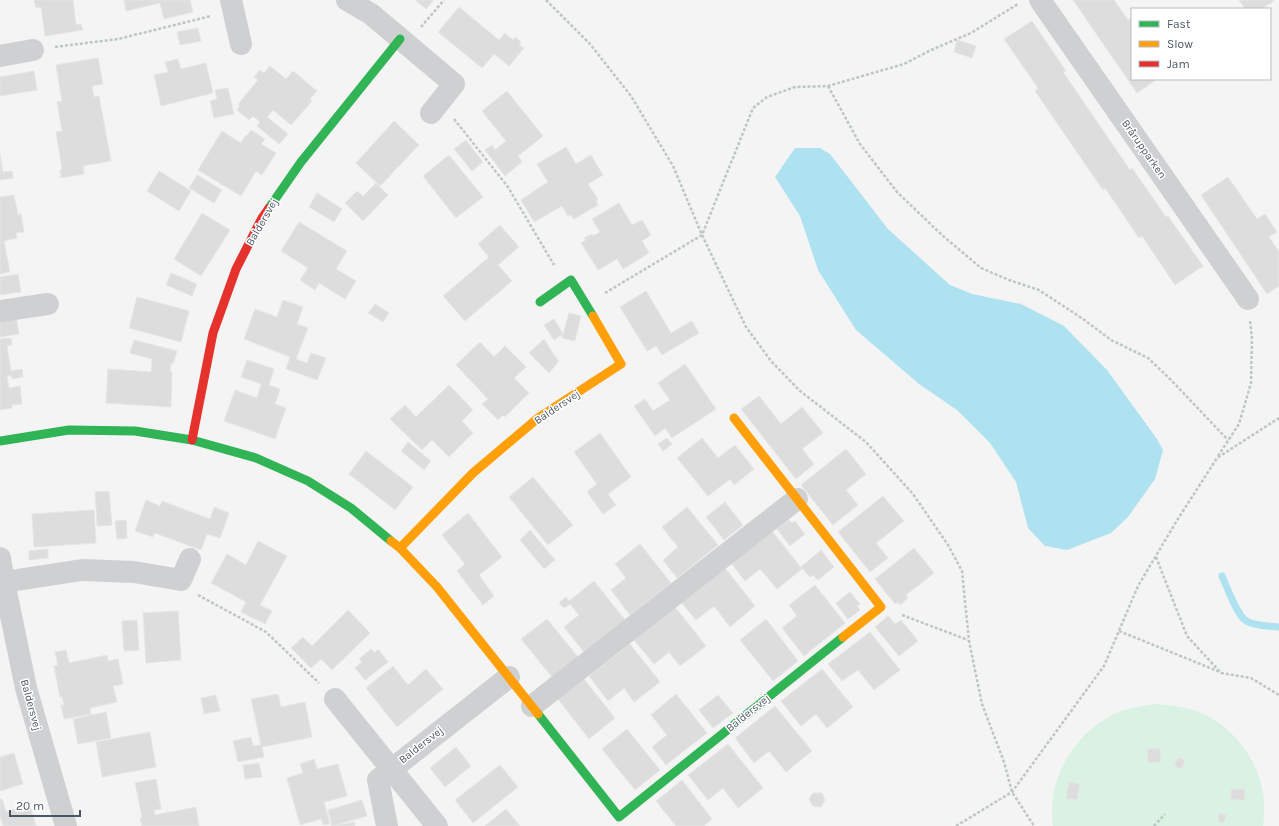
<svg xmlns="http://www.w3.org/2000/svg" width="1279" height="826" font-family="Karla,sans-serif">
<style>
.green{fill:#d9f2e3}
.water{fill:#aee2f0}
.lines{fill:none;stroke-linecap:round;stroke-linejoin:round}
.stream{stroke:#aee2f0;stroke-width:7}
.building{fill:#ddddde;stroke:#e5e6e7}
.path{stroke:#bcc7c4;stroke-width:2.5;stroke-dasharray:3 2;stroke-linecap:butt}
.street{stroke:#ced0d2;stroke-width:22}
.fast{stroke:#30b455;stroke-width:9}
.slow{stroke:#ff9f0a;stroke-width:9}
.jam{stroke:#e5322d;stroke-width:9}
.labels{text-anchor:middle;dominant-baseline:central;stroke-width:3;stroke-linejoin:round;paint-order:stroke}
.street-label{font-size:11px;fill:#4a5661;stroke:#fff}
</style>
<rect width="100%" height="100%" fill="#f4f4f4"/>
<path class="green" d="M1155,704C1168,705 1181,706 1194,710C1241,727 1271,776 1263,826H1053C1046,779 1074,733 1116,713C1128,708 1141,706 1155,704Z"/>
<path class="water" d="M795,148H820L830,154L888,229L950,285L972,294L1021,304L1064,326L1107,370L1157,439L1163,450L1155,479L1128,517L1111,533L1067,550L1045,546L1028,528L1016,482L990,443L957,410L919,384L856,330L818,270L800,216L775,177Z"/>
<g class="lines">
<path class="stream" d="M1222,576C1227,587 1236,613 1245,620C1253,626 1269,626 1279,627"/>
</g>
<path class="building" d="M34,0H73L76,25L81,24L83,30L45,36L41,7L36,8Z
M124,0H190L193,12L164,19L160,3L126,11Z
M415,0H434L426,9Z
M1073,0H1114L1128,20L1132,17V79H1157L1137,93Z
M1239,0H1273L1274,1L1261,9H1245Z
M459,7L499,40L505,33L513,40L515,37L521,42L519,45L524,48L509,66L494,54L482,68L438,32Z
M1032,21L1066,71L1063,72L1130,170L1132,168L1166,217L1168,216L1203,266L1175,285L1142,236L1139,238L1105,188L1103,190L1035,91L1038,88L1004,39Z
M198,28L201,41L180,45L177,32Z
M957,40L976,46L972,58L954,52Z
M98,58L103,84L92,86L94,97L99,96L111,161L83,166L84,174L61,178L60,170L62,169L56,132L62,131L57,102L62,101L56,65Z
M178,59L181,69L206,63L213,93L161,106L154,75L168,72L165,62Z
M270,66L286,79L293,71L317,91L310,99L312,101L291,125L273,110L267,117L288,134L279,144L257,126L260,122L253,116L249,120L237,110L240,105L238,104L258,80L254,77L260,70L264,73Z
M34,71L37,90L0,96V77Z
M228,88L234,114L214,118L210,101L217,99L215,90Z
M507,91L543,136L518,156L522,162L505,176L485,150L492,145L495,150L506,141L482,111Z
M394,121L419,145L380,186L356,163Z
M251,130L265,139L261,144L276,153L262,175L256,171L241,196L198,170L222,131L241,143L246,135L247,136Z
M466,140L483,162L472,171L454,149Z
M566,147L576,164L591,155L603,175L588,184L598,199L596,200L598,205L574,219L571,215L568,216L562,206L534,222L521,200L548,182L537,164Z
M0,154L3,172L12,171L13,178L0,180Z
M449,155L483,197L456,218L423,176Z
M159,171L191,191L179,211L147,191Z
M197,175L222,190L214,203L189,188Z
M1228,177L1257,219L1265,214L1277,232L1269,237L1279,252V286L1267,294L1201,195Z
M376,183L388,195L363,221L345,203L357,191L363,196Z
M317,193L342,209L334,222L309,207Z
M14,195L18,215L21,214L24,232L16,233L17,238L4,241L10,272L0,274V197Z
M619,203L632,225L642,220L651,235L642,241L649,253L623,269L617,259L598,270L581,243L586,240L584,238L592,234L593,236L600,232L592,219Z
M202,213L230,230L201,276L174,259Z
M299,222L347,251L336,269L356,281L345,299L319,283L315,290L300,280L308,268L281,251Z
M500,225L519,247L498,265L512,281L465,321L443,296L489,257L478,244Z
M171,273L197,284L192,296L166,285Z
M18,274L21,292L0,295V277Z
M646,291L671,333L692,321L699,333L662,355L656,346L647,351L620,307Z
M137,297L189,311L181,342L129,328Z
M283,300L303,307L297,324L308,328L296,359L307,363L311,353L326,358L317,380L286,369L290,357L244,339L255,309L277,317Z
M375,304L389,313L383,322L368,313Z
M569,313L581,316L575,341L562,338Z
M16,316L19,334L0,337V319Z
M554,319L563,334L554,340L544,325Z
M11,338L12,345L7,346L11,371L22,369L23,377L12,379L11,376H7L9,388L20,386L22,404L12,405V408L0,410V339Z
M544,339L554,355L559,361L549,373L529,353Z
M134,340L177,351L173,364L171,363L170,372H172L171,407L106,403L108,369L151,372L152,359L130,353Z
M480,342L494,357L505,346L526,367L514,378L529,393L505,417L503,415L498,420L482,404L488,399L456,365Z
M247,360L274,369L269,385L280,389L275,404L286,408L275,439L224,421L235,390L257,398L261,384L241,377Z
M685,364L716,409L672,438L665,428L655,436L634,406L645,399L653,411L670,400L658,383Z
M449,385L473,410L462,421L473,433L449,457L432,440L422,450L390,419L405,405L416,417Z
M759,396L781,424L802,407L823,433L802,449L814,464L796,479L741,409Z
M600,433L631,477L608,494L616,505L603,514L587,492L597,484L574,452Z
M667,438L672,444L663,451L658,444Z
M702,438L718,458L735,445L754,469L734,485L730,479L708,496L677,458Z
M408,442L431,461L424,470L401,451Z
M846,449L866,474L846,490L858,505L833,525L801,485Z
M366,451L413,487L395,510L349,474Z
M533,477L573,525L548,545L509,497Z
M109,491L112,525L97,526L95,492Z
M883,496L904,521L876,543L888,558L870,572L838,532Z
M146,500L160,506L162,501L210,519L214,507L229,513L220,538L207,534L201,550L155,533L153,537L135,531Z
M725,502L743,525L724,540L706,517Z
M687,507L718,545L677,578L663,560L678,547L662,527Z
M94,510L96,543L34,547L32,514Z
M468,513L502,557L479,575L494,596L483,605L457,571L465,564L442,535Z
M126,520L127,538L117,539L115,521Z
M789,520L792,523L795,521L805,534L790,546L777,529Z
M530,530L555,560L544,569L520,540Z
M772,531L802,569L777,589L760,569L745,581L731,563Z
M258,541L287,556L260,605L272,611L265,624L241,612L246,602L211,583L227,554L246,565Z
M640,544L671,583L630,615L611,590L626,578L615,564Z
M914,548L934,573L906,595L908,598L900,605L898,602L895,604L875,579Z
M48,549V558L29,560V551Z
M821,550L834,567L818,580L813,575L810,577L801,567Z
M725,568L755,606L730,627L714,606L696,620L681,602Z
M594,581L625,620L584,652L564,627L579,615L570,604L564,608L559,603L566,597L569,601Z
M815,585L845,623L804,656L782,628L797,616L789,605Z
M850,592L860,604L857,606L860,610L848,619L836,603Z
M675,607L706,646L680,666L669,652L654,664L634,640Z
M348,610L370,633L332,670L321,659L311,668L291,648L303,637L312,646Z
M178,611L181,660L146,663L143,613Z
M888,616L895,624L901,620L918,641L899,656L875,627Z
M547,619L578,657L552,677L521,639Z
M766,619L798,661L773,681L740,640Z
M137,620L139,650L124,651L122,621Z
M870,632L900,670L874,690L858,670L842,681L828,664Z
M630,644L660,682L634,702L624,688L608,701L589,676Z
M371,649L375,653L378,649L388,662L365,680L355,668L362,662L359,659Z
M66,650L69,663L107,655L108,661L118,659L123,684L113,686L117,702L90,708L91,714L64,719L61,705H64L62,697H60L54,666L58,665L55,652Z
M393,666L408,685L426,669L443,689L397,727L366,688Z
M822,669L853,707L827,728L816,714L801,726L781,701Z
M584,679L615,718L589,739L558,699Z
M278,694L281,707L305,702L312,737L262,747L264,757L238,762L233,741L251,737L253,746L261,745L251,699Z
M676,694L707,733L666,765L652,747L667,735L651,715Z
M216,695L220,711L204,714L201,698Z
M718,695L733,713L713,728L699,710Z
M775,706L812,751L786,772L769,751L754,763L735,738Z
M106,712L111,738L78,744L73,719Z
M627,729L660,770L635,790L602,749Z
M150,732L156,767L102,777L96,742Z
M728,744L763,788L738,808L723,788L708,800L688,775Z
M456,747L471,766L445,787L430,768Z
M1160,748L1161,762L1148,763L1147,749Z
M14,753L23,784L0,791V757Z
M1178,757L1185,760L1182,769L1174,766Z
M314,759L317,769L338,764L347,796L324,802L330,824L323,825L321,819L300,825L287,778L303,773L300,764Z
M259,763L262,777L245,779L243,765Z
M500,765L518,787L473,823L455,800Z
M156,779L161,809L154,810L155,815L196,807L199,826H142L140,818L142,817L135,783Z
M682,780L712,819L704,826H676L656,801Z
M1069,782L1080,784L1077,800L1066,798Z
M1231,789H1245V800H1231Z
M813,793H822L825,800L821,807L813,806L809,799Z
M0,799H2L6,812L30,805L36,826H3L0,816Z
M362,800L367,816L332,826L328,810Z
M506,809L520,826H485Z
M1219,813L1226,815L1224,823L1218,822Z
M354,822L355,826H333Z"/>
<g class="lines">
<path class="path" d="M546,0L590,44L631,96L673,166L702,235L746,327L771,361L800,391L866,442L913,494L948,545L962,571L969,641L982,704L1004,762L1012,792L1034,826
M421,27L444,0
M55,47L118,39L211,16
M828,86L860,144L897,192L943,236L981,268L1009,280L1039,290L1083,319L1111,340L1148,358L1171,380L1228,440
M454,119L508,187L554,265
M605,293L702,235L753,108L767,97L795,87L828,86L904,64L931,50L971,33L1018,4
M1218,456L1239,424L1251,383L1252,338L1250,321
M1156,557L1187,636L1221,673L1251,678L1279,695
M198,595L266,632L319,683
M902,615L968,640
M1119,631L1220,672
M956,826L1012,792L1104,666L1138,586L1176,522L1217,458L1279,418
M1154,826L1165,814"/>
<path class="street" d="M231,0L241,44
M347,0L371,14L454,84L431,113
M1040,0L1248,299
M0,56L33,50
M0,311L48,304
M0,558L4,582L26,688L66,826
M4,582L82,570L134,572L181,580L190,559
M335,699L437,826
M532,706L797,499
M387,826L378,780L509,677"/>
<path class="fast" d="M269,208L301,162L400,39
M540,302L571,280L593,316
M0,441L69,430L135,431L192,440L256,458L308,481L351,508L391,541
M538,714L619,817L843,637"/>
<path class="slow" d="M734,418L881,607L843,637
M391,541L400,548L437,587L538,714
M400,548L473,473L538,418L621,364L593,316"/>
<path class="jam" d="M192,440L213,333L236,269L262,218L269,208"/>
</g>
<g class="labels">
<g class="street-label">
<text transform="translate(1144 149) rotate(55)">Brårupparken</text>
<text transform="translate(262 222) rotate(-60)">Baldersvej</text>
<text transform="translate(557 407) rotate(-34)">Baldersvej</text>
<text transform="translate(31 705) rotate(75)">Baldersvej</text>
<text transform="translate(748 713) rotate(-39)">Baldersvej</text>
<text transform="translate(421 745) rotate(-38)">Baldersvej</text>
</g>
</g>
<rect x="1131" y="8" width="140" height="72" fill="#ffffff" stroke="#b7bbc0"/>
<rect x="1139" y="21" width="20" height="6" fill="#30b455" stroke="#b7bbc0"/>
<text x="1167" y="28" font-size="12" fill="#4a5661">Fast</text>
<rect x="1139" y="41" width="20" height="6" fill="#ff9f0a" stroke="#b7bbc0"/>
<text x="1167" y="48" font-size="12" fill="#4a5661">Slow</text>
<rect x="1139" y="61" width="20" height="6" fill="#e5322d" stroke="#b7bbc0"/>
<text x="1167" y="68" font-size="12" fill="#4a5661">Jam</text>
<path d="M10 810v6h70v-6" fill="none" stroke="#4a5661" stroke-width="2"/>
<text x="16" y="810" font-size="12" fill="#4a5661" stroke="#ffffff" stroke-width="3" paint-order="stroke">20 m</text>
</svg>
